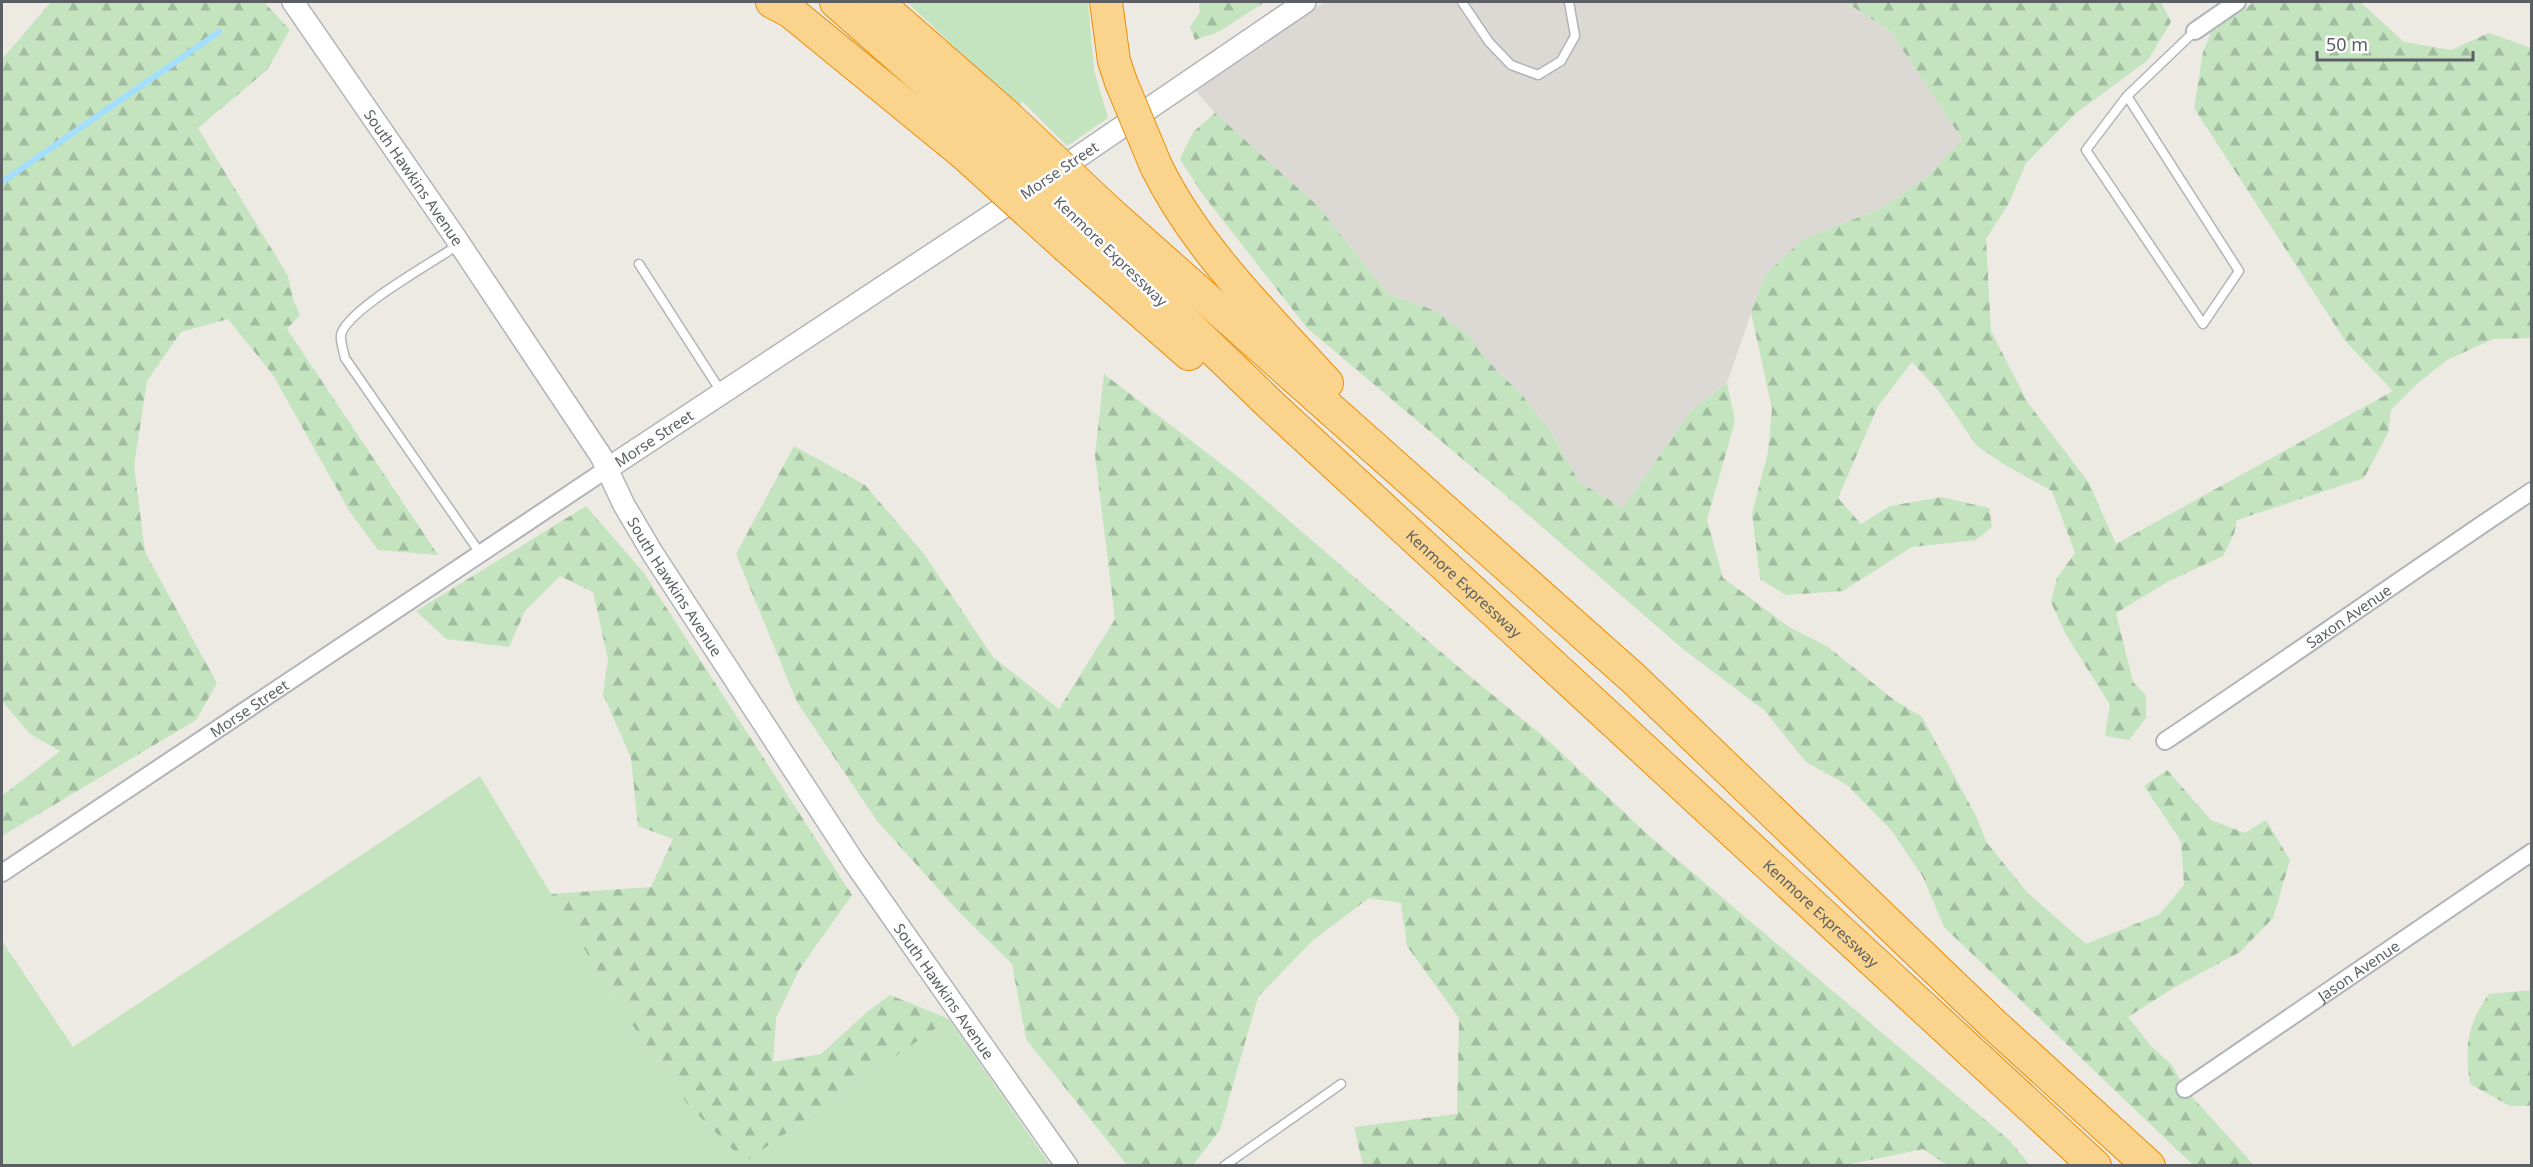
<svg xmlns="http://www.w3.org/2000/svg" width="2533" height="1167" font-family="'Noto Sans',sans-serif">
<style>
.industrial{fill:#dcd9d5}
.grass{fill:#c3e4bf}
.forest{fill:url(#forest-firs)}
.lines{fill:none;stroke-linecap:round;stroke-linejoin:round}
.stream{stroke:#a3defd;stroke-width:6}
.service-casing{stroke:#b0b4b8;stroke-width:11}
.minor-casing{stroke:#b0b4b8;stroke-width:20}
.tertiary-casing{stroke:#b0b4b8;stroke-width:24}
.motorway-casing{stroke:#ea8d06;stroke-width:34}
.service{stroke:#fff;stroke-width:8}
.minor{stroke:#fff;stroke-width:16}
.tertiary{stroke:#fff;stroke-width:21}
.motorway{stroke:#fad48d;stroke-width:32}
.motorway-bridge-casing{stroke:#ea8d06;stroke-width:34;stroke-linecap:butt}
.motorway-bridge{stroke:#fad48d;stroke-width:32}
.labels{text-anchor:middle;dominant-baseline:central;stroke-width:5;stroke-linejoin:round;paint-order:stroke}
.street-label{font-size:15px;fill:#5b5f63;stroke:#fff}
</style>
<defs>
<pattern id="forest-firs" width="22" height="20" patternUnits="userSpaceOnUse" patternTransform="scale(1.5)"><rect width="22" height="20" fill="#c3e4bf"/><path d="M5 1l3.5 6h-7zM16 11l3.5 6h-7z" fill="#a1bc9f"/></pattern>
</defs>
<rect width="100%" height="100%" fill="#edeae3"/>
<path class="industrial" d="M1325,2H1844L1890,31L1962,139L1928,176L1880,209L1803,239L1764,276L1727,383L1690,412L1623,508L1579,482L1551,432L1522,395L1434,310L1388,294L1318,206L1215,113L1193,88Z"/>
<path class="grass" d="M907,2H1088L1094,70L1108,118L1067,146L1023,102L1017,106Z
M480,776L617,1003L688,1105L745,1162L949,1019L1050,1165H2V941L73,1047Z"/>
<path class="forest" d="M51,2H264L290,30L267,70L198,128L288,276L293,299L300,315L287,329L438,555L378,550L350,512L273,375L228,319L181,332L147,381L134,466L145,552L217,683L196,720L2,836V796L60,751L30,734L2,701V59Z
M1199,2H1265L1218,32L1195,40L1190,27L1200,12Z
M1845,2H2161L2171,22L2148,60L2076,113L2026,163L2009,203L1986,239L1991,331L2028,403L2089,483L2116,544L2393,391L2346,342L2194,108L2203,52L2211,32L2254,2H2360L2404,42L2451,50L2489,33L2531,48V338L2493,339L2447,360L2418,383L2391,410L2388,433L2364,478L2237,520L2234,534L2223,556L2169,581L2116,613L2133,682L2146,695V718L2129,740L2105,736L2110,705L2065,633L2051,602L2057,578L2075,553L2052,491L2005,465L1977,446L1938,390L1912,362L1878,406L1838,498L1861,524L1890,506L1941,497L1989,508L1992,527L1976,540L1912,547L1843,591L1786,595L1760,579L1752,513L1768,452L1772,409L1751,312L1764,276L1803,239L1880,209L1928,176L1962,139L1890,31Z
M1215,113L1318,206L1388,294L1434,310L1467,334L1496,370L1522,395L1551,432L1579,482L1623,508L1690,412L1727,383L1735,421L1707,520L1723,578L1789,627L1827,646L1894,700L1922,717L1975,814L1987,843L2027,892L2086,944L2160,914L2184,885L2181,841L2144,786L2167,770L2211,820L2245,833L2266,820L2290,860L2273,918L2240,952L2175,987L2128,1017L2151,1046L2172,1065L2185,1089L2254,1165H2193L1944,927L1923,877L1892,831L1847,785L1806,762L1764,710L1683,649L1504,494L1307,328L1204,196L1180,159L1193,132Z
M1104,374L1241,479L1456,665L1549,741L1647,834L2009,1140L2030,1165H1947L1923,1149L1841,1166L1363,1165L1354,1127L1457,1114L1459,1018L1407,946L1401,903L1369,898L1312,941L1258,997L1220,1130L1193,1165H1127L1026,1039L1012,964L960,913L877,821L797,702L736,554L794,446L865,485L924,554L993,657L1059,709L1115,619L1095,455Z
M586,506L644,573L852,895L799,970L776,1018L773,1062L821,1054L868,1011L890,995L949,1019L745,1162L688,1105L617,1003L551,894L651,887L673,839L638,826L631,758L603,694L608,659L593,592L560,576L525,611L509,647L446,639L416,611Z
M2531,990V1106H2510L2470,1084C2465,1047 2466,1026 2489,994Z"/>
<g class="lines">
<path class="stream" d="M2,182L219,32"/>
<defs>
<path id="service" d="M1462,2L1489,42L1511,65L1538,75L1561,61L1575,36L1569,2
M2127,96L2086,150L2203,324L2239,271L2127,96L2195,31
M458,245C435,261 346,310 341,335C340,342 344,352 345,358L480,553
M639,264L722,393
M1224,1166L1341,1084"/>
<g id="minor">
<path d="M2195,31L2237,2"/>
<path id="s1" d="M2165,741C2288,659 2409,573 2532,491"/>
<path id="s2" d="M2,873L607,469"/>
<path id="s3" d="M2185,1089L2532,852"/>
</g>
<g id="tertiary">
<path id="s4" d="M293,2L451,231L601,456L624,505L653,554L854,862L1067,1166"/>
<path d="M1053,174L1305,2"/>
<path id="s5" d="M607,469L1025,193"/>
</g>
<g id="motorway">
<path d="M772,2L791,12L962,152"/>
<path d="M836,2L987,135"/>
<path d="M877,2L1006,115"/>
<path d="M1106,2L1114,61L1121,82"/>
<path d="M1156,166C1196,248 1266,316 1327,383"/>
<path d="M1110,213L1633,678L1991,1022L2149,1166"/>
<path id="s6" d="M1090,231L1274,408L2095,1166"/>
<path d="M1068,248L1189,354"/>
</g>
</defs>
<use href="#service" class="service-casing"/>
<use href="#minor" class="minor-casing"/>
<use href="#tertiary" class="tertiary-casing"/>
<use href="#motorway" class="motorway-casing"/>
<use href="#service" class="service"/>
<use href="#minor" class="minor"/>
<use href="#tertiary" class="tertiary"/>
<use href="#motorway" class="motorway"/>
<defs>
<path id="motorway-bridge" d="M1121,82L1156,166
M1006,115L1110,213
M987,135L1090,231
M962,152L1068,248"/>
</defs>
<use href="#motorway-bridge" class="motorway-bridge-casing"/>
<use href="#motorway-bridge" class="motorway-bridge"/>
</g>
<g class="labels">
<g class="street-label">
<text transform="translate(1059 170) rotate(-34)">Morse Street</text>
<text stroke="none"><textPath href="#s4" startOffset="213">South Hawkins Avenue</textPath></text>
<text transform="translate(1111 251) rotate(44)">Kenmore Expressway</text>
<text stroke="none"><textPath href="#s5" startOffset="56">Morse Street</textPath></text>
<text stroke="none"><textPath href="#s6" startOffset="514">Kenmore Expressway</textPath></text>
<text stroke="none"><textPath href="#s4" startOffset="699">South Hawkins Avenue</textPath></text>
<text stroke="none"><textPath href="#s1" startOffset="222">Saxon Avenue</textPath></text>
<text stroke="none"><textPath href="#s2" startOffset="297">Morse Street</textPath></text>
<text stroke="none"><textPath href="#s6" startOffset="1000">Kenmore Expressway</textPath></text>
<text stroke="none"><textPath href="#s3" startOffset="210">Jason Avenue</textPath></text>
<text stroke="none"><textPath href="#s4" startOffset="1185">South Hawkins Avenue</textPath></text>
</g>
</g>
<rect width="2533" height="1167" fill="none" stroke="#5b5f63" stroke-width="6"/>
<path d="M2317 51v9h156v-9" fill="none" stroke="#5b5f63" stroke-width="3"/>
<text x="2326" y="51" font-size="18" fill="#5b5f63" stroke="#ffffff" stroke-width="4.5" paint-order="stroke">50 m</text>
</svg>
